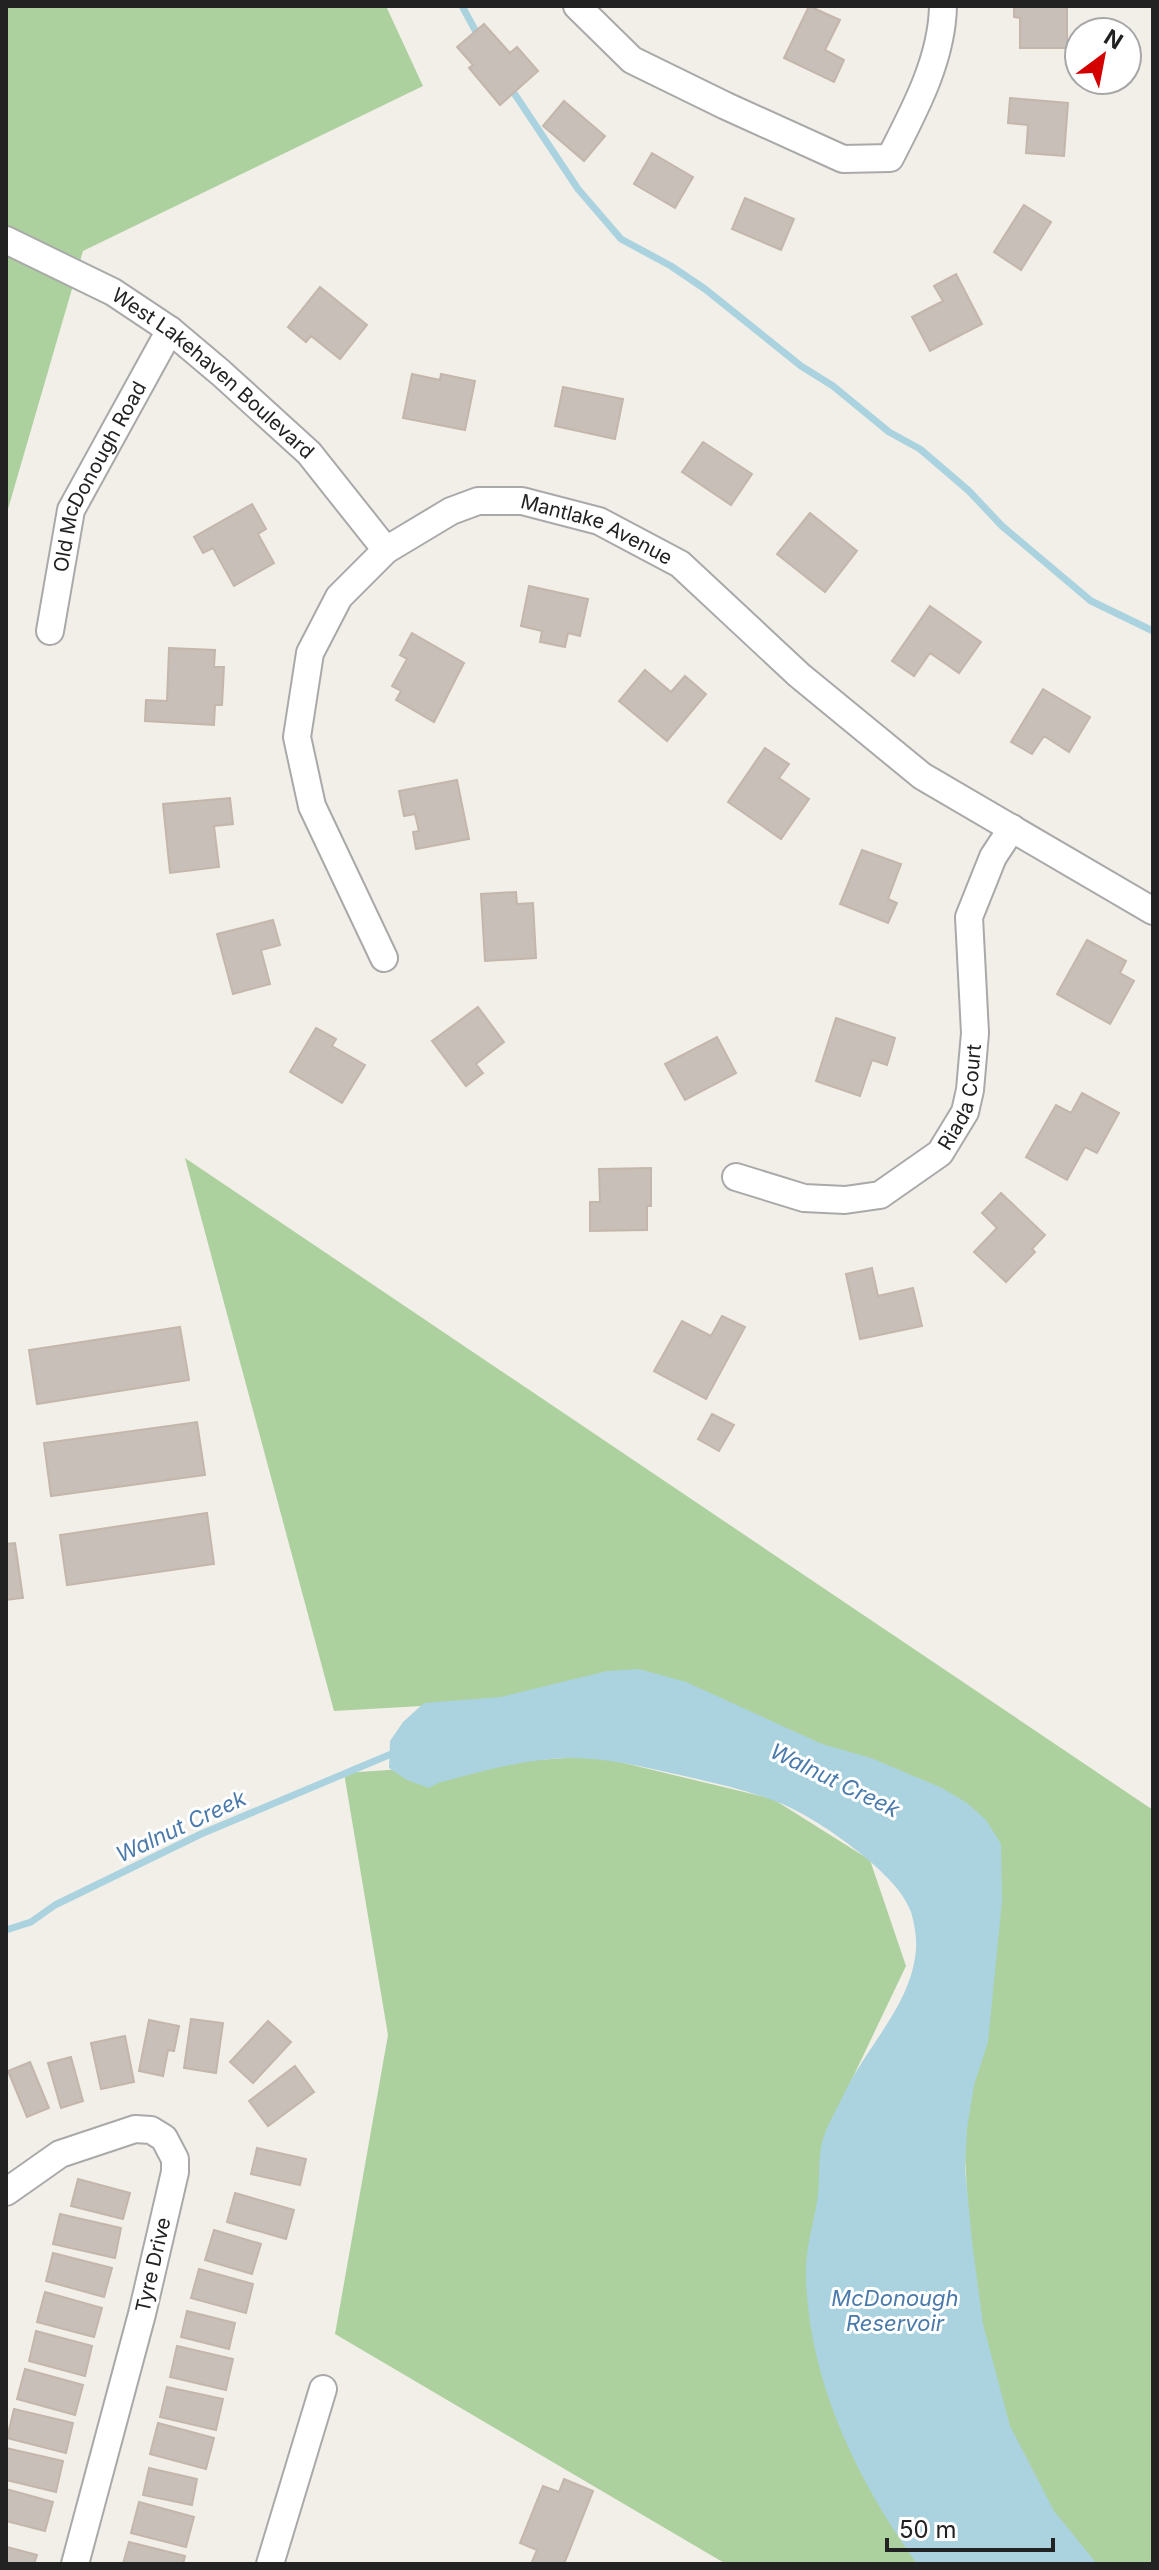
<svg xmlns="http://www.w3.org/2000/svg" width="1159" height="2570" font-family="Inter,sans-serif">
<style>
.forest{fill:#add19e}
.water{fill:#aad3df}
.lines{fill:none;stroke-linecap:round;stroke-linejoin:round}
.stream{stroke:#aad3df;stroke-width:7}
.building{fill:#c7bfb8;stroke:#c4b6ab;stroke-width:2}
.street-casing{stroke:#a9a9a9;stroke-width:30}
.street{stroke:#fff;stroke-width:26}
.labels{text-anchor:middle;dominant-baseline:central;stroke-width:6;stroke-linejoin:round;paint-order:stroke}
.street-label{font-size:20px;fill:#222;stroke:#fff}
.water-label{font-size:22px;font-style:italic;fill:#4a7aab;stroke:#fff}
</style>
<rect width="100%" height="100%" fill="#f2efe9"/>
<path class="forest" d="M6,6H386L423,86L83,251L6,516Z
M185,1158L1153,1810V2564H1089L980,2421L963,2122L981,1929L634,1694L334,1711Z
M595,1756L773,1799L870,1860L906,1966L843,2098L939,2564H726L335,2334L388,2035L344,1773Z"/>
<path class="water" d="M639,1669L686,1682L822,1744L871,1758L942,1788L967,1803L986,1820L1001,1844L1002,1901L988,2042L974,2085L967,2129L965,2168L972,2242L983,2324L1010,2426L1054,2511L1097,2564H917C857,2480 808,2380 806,2275C805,2251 813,2225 817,2202C820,2184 818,2165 821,2147C824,2130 836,2111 843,2096C866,2046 912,2005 916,1949C917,1938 914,1922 911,1912C899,1874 817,1818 780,1803C748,1790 714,1783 680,1775C643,1767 608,1758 570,1758C524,1759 482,1771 438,1783L429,1788L407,1780L389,1768L390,1741L403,1722L424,1703L501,1697L607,1671Z"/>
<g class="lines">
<path class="stream" d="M462,6L480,39
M510,87L578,189L621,239L671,266L705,289L801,366L833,386L889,432L920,449L969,491L1002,526L1091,601L1153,631
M6,1930L31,1922L55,1905L201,1834L396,1752"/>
</g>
<path class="building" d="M809,6L840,20L825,50L844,60L834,82L784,58Z
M1014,6H1067V48H1020V18L1014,17Z
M484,24L510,53L517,47L538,71L500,105L469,68L473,65L457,47Z
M1010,98L1068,103L1064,156L1026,153L1028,125L1008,123Z
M564,101L605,136L584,161L543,126Z
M652,153L693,177L675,208L634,184Z
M745,198L794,219L781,250L732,229Z
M1024,205L1051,222L1021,270L994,252Z
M956,274L982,324L930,351L912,317L943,301L934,286Z
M320,287L367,325L340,359L311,336L306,342L288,327Z
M412,374L440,380L441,374L475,381L465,430L403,418Z
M563,387L623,399L615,439L555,426Z
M703,442L752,474L731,505L682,472Z
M252,504L266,529L258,534L274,563L234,586L213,548L203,553L194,537Z
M810,513L857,551L825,592L777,554Z
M529,586L588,599L580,636L568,633L565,647L540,642L542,631L521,626Z
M930,606L981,642L959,673L930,653L914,676L892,661Z
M412,633L464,663L434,722L396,700L401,691L392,686L407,659L400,655Z
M169,648L215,650L214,667H224L222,705H215L214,725L145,721L146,700L167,701Z
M645,670L671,692L685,676L706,694L667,741L619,701Z
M1043,689L1090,717L1069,752L1044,736L1032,754L1011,742Z
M765,748L789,764L779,778L809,799L781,839L728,802Z
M457,780L469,839L416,849L413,832L419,831L415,814L404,816L399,791Z
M230,798L233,824L214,826L219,867L170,873L163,804Z
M862,850L901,864L888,899L897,903L888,923L840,904Z
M516,892L517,904L533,903L536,958L485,961L481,894Z
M273,920L280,945L261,950L270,984L233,994L217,934Z
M1087,940L1126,961L1120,973L1134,981L1110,1024L1057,994Z
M478,1007L504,1042L476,1064L483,1073L466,1086L432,1041Z
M836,1018L895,1038L887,1065L872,1060L860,1096L816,1081Z
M316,1028L336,1039L332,1046L365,1065L342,1103L290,1072Z
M717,1037L736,1073L685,1100L665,1064Z
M1082,1093L1119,1113L1097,1153L1085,1147L1067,1180L1026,1157L1056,1105L1071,1113Z
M651,1168V1206H647V1230L590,1231V1202H600L599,1169Z
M1001,1193L1045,1235L1032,1249L1035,1252L1006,1282L974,1252L997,1228L982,1213Z
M872,1268L878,1296L913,1288L922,1326L860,1339L846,1274Z
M722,1316L745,1327L706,1399L654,1371L682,1321L711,1336Z
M180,1327L189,1380L37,1404L29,1350Z
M712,1414L734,1425L719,1451L698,1439Z
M197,1422L205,1475L51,1496L44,1443Z
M207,1513L214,1564L67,1585L60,1535Z
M15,1543L23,1598L6,1600V1544Z
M191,2019L223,2023L216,2073L184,2068Z
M149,2020L179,2026L174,2051L168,2050L163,2076L139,2071Z
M268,2021L291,2042L253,2083L230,2062Z
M125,2036L134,2082L101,2089L91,2043Z
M71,2057L83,2101L61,2108L48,2063Z
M30,2062L49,2108L27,2117L8,2071Z
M295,2066L314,2092L268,2126L249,2101Z
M257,2148L306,2159L300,2185L251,2174Z
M78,2179L130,2193L123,2219L71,2206Z
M235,2193L294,2210L286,2239L227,2222Z
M60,2214L121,2228L115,2258L53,2244Z
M214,2230L261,2244L252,2274L205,2260Z
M53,2253L112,2268L104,2297L46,2281Z
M199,2269L253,2284L246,2313L191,2298Z
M45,2292L102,2308L94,2337L37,2322Z
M187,2311L235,2323L229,2349L181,2337Z
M36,2331L92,2346L85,2376L29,2361Z
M177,2346L233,2359L226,2390L170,2377Z
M25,2369L83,2385L75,2415L17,2399Z
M167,2387L223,2399L216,2430L160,2417Z
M14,2409L73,2423L66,2453L7,2438Z
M158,2423L214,2438L206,2469L150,2454Z
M6,2448L63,2461L56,2492L6,2480Z
M149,2468L197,2479L192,2505L143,2495Z
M564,2479L593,2491L564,2564H531L537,2550L520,2543L543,2486L559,2492Z
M6,2489L53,2502L45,2531L6,2521Z
M139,2502L194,2517L186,2547L131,2533Z
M129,2542L185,2556L183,2564H123Z
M7,2547L37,2555L34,2564H6Z"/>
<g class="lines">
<defs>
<g id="street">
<path d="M577,6L632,60L726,106L843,159L890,158C914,111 942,60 943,6"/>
<path id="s1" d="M6,240L113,292L170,330L221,373L309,453L386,550"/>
<path id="s2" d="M50,631L71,510L170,330"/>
<path id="s3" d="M384,958L312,806L297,737L310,653L339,597L386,550L451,511L478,501H522L599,521L680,564L799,675L922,776L1153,911"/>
<path id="s4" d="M736,1177L804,1198L845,1200L880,1195L940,1153L965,1112L970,1090L975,1033L969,917L993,857L1012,828"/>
<path d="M6,2192L60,2154L135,2129L151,2130L164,2138L175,2159V2172L142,2314L75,2564"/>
<path d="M270,2564L323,2389"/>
</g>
</defs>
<use href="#street" class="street-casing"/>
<use href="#street" class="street"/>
</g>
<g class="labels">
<g class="street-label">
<text stroke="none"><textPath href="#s1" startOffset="248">West Lakehaven Boulevard</textPath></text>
<text stroke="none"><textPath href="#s2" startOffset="164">Old McDonough Road</textPath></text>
<text stroke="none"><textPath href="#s3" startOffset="682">Mantlake Avenue</textPath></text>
<text stroke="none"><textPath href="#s4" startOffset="282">Riada Court</textPath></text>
<text transform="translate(153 2265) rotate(-77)">Tyre Drive</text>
</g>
<g class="water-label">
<text transform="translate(835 1780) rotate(26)">Walnut Creek</text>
<text transform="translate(181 1826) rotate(-25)">Walnut Creek</text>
<text x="895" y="2298">McDonough<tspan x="895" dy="25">Reservoir</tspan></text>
</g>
</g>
<rect width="1159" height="2570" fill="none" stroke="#222222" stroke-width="16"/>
<g transform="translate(1103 56) rotate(32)"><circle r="38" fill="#ffffff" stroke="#a7a7a7" stroke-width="2"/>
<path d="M0-6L14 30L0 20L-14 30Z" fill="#d40000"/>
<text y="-12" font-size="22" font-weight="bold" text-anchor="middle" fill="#222222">N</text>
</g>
<path d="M887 2538v12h166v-12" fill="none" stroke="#222222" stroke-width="4"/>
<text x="899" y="2538" font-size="24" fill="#222222" stroke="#ffffff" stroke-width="6" paint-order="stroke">50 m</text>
</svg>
